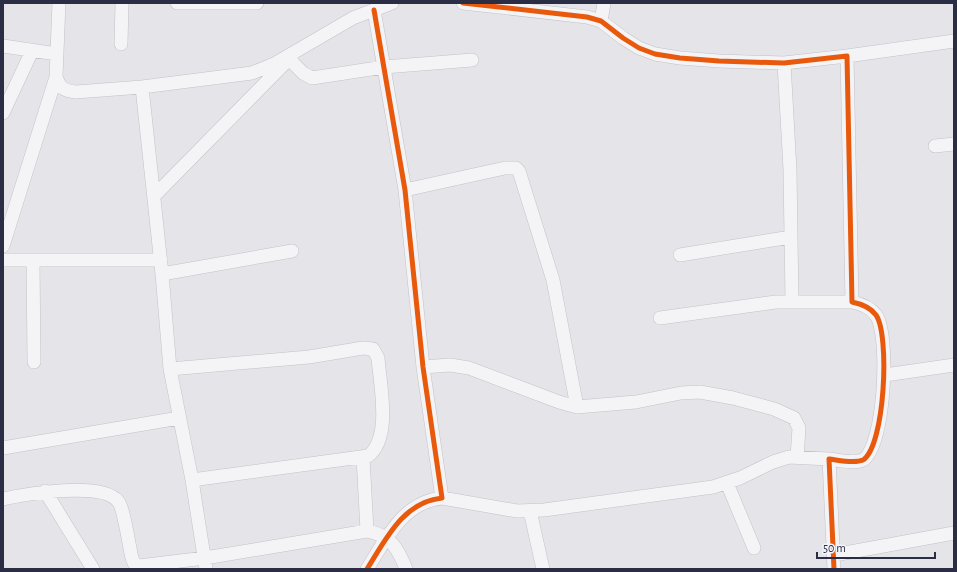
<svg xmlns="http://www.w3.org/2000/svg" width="957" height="572" font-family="'Alegreya Sans',sans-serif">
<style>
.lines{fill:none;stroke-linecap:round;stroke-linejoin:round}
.minor-casing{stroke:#c2c2c7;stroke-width:14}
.minor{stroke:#f4f4f6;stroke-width:13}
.cycleway-casing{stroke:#f3f4f8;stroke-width:8}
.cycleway{stroke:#e8590c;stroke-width:5}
</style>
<rect width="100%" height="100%" fill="#e5e5e9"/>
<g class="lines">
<defs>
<path id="minor" d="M59,3L56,77C60,88 64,91 76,92L142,87L252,73L274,64L353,18L392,3
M177,3H257
M463,3L587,17L601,21L623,38L639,48L655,54L680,58L719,61L784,63L847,56L852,302C862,304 870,307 876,315C890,335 885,446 863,460C854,464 838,460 829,459L834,569
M601,21L604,3
M121,44L122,3
M3,46L57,54
M847,56L954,41
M289,59L303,73L312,78L384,67L472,60
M784,63L790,170L792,301
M142,87L162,274L170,369L192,480L206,569
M3,113L32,51
M935,146L954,144
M405,190L505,168H516L519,171L553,280L577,407
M154,196L285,63
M3,246L56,77
M680,255L791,237
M3,260H161
M33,260L34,362
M162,274L292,251
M660,318L776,302H852
M423,367L450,365L469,368L559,402L577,407L636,402L681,393L700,392L733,398L774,409L794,418L799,428L797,457
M170,369L309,357L363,348L373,349L378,358C380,385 392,438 368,456L192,480
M885,375L954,365
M3,448L179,418
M363,457L367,531
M727,483L754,548
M45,491L93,569
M442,498L517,511L544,510L713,487L740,478L773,462L789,457L829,459
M3,499C26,494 101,481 118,501C124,508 129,546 132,558L134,563L139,566L205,558L367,531C390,535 398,548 406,569
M530,511L543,569
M834,555L954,533
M367,569C386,539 403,502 442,498L423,367L405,190L374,10"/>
</defs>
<use href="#minor" class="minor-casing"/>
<use href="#minor" class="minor"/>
<defs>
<path id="cycleway" d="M463,3L587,17L601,21L623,38L639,48L655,54L680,58L719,61L784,63L847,56L852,302C862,304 870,307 876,315C890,335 885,446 863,460C854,464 838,460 829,459L834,569
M367,569C386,539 403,502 442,498L423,367L405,190L374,10"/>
</defs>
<use href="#cycleway" class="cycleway-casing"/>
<use href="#cycleway" class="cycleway"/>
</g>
<rect width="957" height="572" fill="none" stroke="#2b2d44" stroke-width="8"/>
<path d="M817 552v6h118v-6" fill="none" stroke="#2b2d44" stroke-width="2"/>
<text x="823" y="552" font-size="12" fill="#2b2d44" stroke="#f3f4f8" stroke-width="3" paint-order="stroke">50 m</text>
</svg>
